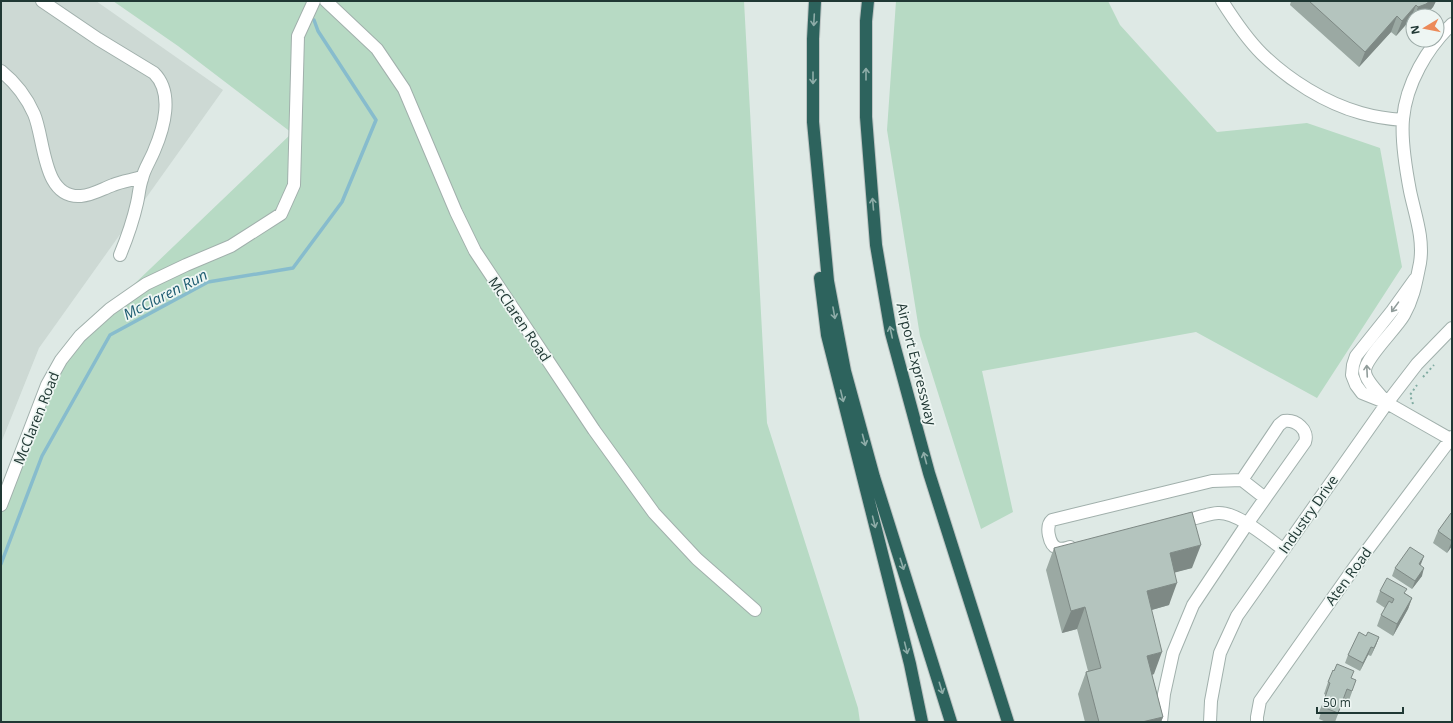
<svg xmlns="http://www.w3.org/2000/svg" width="1453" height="723" font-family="'Open Sans',sans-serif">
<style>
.built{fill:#cdd9d4}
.green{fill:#b7dac4}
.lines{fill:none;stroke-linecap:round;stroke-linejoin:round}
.stream{stroke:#87bccd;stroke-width:3.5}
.minor-casing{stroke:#a1b0ac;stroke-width:14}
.highway-casing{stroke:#bcc3c2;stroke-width:14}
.path{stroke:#80aca2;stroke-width:2;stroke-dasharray:2 3;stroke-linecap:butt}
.minor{stroke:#fff;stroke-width:12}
.highway{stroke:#2d635d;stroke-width:12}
.wall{fill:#9ba9a3}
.shaded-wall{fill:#7e8985}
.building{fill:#b4c4be;stroke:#7e8985}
.oneway{stroke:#8eaca8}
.oneway2{stroke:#909c9a}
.labels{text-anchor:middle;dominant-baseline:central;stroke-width:3.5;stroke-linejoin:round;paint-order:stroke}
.street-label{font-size:14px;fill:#203834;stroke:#eef6f3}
.water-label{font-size:15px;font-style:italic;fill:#1d5c71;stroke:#eef6f3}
</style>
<rect width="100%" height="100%" fill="#dee9e5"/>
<path class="built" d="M1,1H96L223,90L39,348L1,443Z"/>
<path class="green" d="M113,1H744L767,423L858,708L860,722H1V491L27,438L80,336L292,133L178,46Z
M896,1H1108L1120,25L1217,132L1307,123L1380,148L1402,267L1317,398L1196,332L982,371L1013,512L981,529L920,336L887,130Z"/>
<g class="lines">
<path class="stream" d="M1,564L42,456L110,335L208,282L293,268L342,202L376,120L318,31L314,20"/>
<defs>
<path id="minor" d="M42,1L98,39L154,73C174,93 164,128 154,151C150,161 144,169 142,179C139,187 139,195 137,203C133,221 127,238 120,255
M326,1L377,49L404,89L456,212L475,251L594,430L654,513L697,559L755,610
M1222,1C1234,20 1247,39 1262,54C1289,80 1325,103 1361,113C1375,117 1389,119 1403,120
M1,71C16,83 26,96 34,114C45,139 42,199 81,196C93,195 102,189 113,185C122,181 133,180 142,177
M1415,279L1392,311L1356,356L1353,365L1352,375L1356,385L1362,393L1387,403L1452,440
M1387,403C1381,395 1365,381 1365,371C1365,358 1397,328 1404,315C1414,297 1416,282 1420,263C1424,238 1415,215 1410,191C1406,170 1401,141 1403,119C1406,84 1427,48 1452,24
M1,505L47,385L61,360L80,336L110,309L146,284L186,265L231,246L281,214L294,185L298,36L314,1
M1178,523C1191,520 1205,514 1218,513C1238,512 1267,538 1283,549
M1070,547C1066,548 1062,550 1057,548C1049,545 1045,526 1052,520L1212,481L1242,480
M1161,722L1164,694L1173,653L1193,605L1247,524L1305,442C1309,430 1296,419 1284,421L1279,425L1242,480L1265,498
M1210,722L1211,701L1220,653L1237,616L1387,403L1417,364L1452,328
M1257,722V717L1260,701L1356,565L1452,437"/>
<path id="highway" d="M815,1L813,39V122L828,281L845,371L874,477L951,722
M868,1L866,21V117L876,245L891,333L929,473L1008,722
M820,278L827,335L910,664L922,722"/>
</defs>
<use href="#minor" class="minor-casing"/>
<use href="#highway" class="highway-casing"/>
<path class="path" d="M1423,377L1434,365
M1413,404L1410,395L1417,385"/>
<use href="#minor" class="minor"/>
<use href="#highway" class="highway"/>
</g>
<path class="wall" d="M1291,1H1436L1433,7L1426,15L1425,16H1413V22L1410,20L1396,36L1391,32L1359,67L1290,5Z
M1452,513V546L1447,553L1433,543L1438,531Z
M1054,548L1192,568L1175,572L1169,605L1151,610L1154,674L1152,675L1163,717L1161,722H1085L1078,694L1086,672L1088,671L1077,629L1062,633L1046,570Z
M1424,556L1420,565L1422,576L1412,589L1392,576L1395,568Z
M1380,591L1405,593L1412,598L1408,609L1393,636L1377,626L1381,615L1385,608L1376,602Z
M1366,636L1379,637L1376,645L1371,656L1368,655L1360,671L1345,663L1348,655Z
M1351,678L1352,692L1348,703L1343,701L1335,722H1326L1319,719L1321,712H1319L1326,695L1324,694L1328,682Z"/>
<path class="shaded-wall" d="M1430,1H1436L1433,7L1426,15L1425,16H1415L1418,7Z
M1416,5L1410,20L1396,36L1402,21Z
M1397,16L1391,32L1359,67L1365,52Z
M1452,541V546L1447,553Z
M1201,545L1192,568L1162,576L1170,553Z
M1424,556L1421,564L1416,572L1419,564Z
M1424,568L1422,576L1412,589L1415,581Z
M1177,583L1169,605L1138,614L1147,591Z
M1412,598L1408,609L1393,636L1397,624Z
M1085,607L1077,629L1062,633L1071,611Z
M1379,637L1376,645L1371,656L1374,648Z
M1371,647L1368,655L1360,671L1363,663Z
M1162,652L1154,674L1139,678L1147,656Z
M1163,717L1161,722H1142Z"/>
<path class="building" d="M1309,1H1430L1426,4L1418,7L1416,5L1402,21L1397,16L1365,52Z
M1192,512L1201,545L1170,553L1177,583L1147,591L1162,652L1147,656L1163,717L1142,722H1099L1086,672L1101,668L1085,607L1071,611L1054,548Z
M1451,513H1452V541L1438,531Z
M1410,547L1424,556L1419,564L1424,568L1415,581L1395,568Z
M1387,578L1407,589L1404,593L1412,598L1397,624L1381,615L1389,601L1392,603L1394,599L1380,591Z
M1359,632L1366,636L1368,632L1379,637L1374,648L1371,647L1363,663L1348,655Z
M1337,664L1354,671L1351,678L1356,680L1352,691L1347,689L1338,713L1323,707L1325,701L1324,700L1330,683L1328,682L1333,670L1334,671Z"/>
<defs><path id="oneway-shaft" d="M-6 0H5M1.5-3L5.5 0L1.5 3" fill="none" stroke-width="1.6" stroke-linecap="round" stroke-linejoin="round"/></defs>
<g class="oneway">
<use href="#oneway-shaft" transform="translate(814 20) rotate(93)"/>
<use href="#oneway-shaft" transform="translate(866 74) rotate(-90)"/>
<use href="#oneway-shaft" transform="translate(813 78) rotate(90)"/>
<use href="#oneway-shaft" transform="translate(873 204) rotate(-95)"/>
<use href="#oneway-shaft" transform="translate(834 313) rotate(80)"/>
<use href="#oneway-shaft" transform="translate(891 332) rotate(-102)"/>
<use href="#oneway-shaft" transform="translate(842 396) rotate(76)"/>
<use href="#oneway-shaft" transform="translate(864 440) rotate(75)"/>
<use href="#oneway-shaft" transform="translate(925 458) rotate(-105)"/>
<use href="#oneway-shaft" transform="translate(874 522) rotate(76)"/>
<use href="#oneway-shaft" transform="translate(902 564) rotate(72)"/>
<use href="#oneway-shaft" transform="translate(906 648) rotate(76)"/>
<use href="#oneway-shaft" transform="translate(941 688) rotate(73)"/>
</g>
<g class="oneway2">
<use href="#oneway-shaft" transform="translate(1395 307) rotate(126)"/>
<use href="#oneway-shaft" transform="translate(1367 371) rotate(-93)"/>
</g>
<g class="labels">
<g class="street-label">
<text transform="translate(520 319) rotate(56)">McClaren Road</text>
<text transform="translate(917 364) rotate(76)">Airport Expressway</text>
<text transform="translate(36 418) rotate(-68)">McClaren Road</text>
<text transform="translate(1308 514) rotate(-55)">Industry Drive</text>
<text transform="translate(1348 576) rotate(-54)">Aten Road</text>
</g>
<g class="water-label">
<text transform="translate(165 294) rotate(-27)">McClaren Run</text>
</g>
</g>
<rect width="1453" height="723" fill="none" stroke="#203834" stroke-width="4"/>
<g transform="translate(1425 28) rotate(260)"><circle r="19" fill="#eef6f3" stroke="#9caaa7"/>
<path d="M0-3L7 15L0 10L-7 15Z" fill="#ec8a59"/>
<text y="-6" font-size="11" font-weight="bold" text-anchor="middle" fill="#203834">N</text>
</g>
<path d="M1317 707v6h86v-6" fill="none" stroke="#203834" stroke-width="2"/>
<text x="1323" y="707" font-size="12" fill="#203834" stroke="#eef6f3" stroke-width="3" paint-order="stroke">50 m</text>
</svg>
